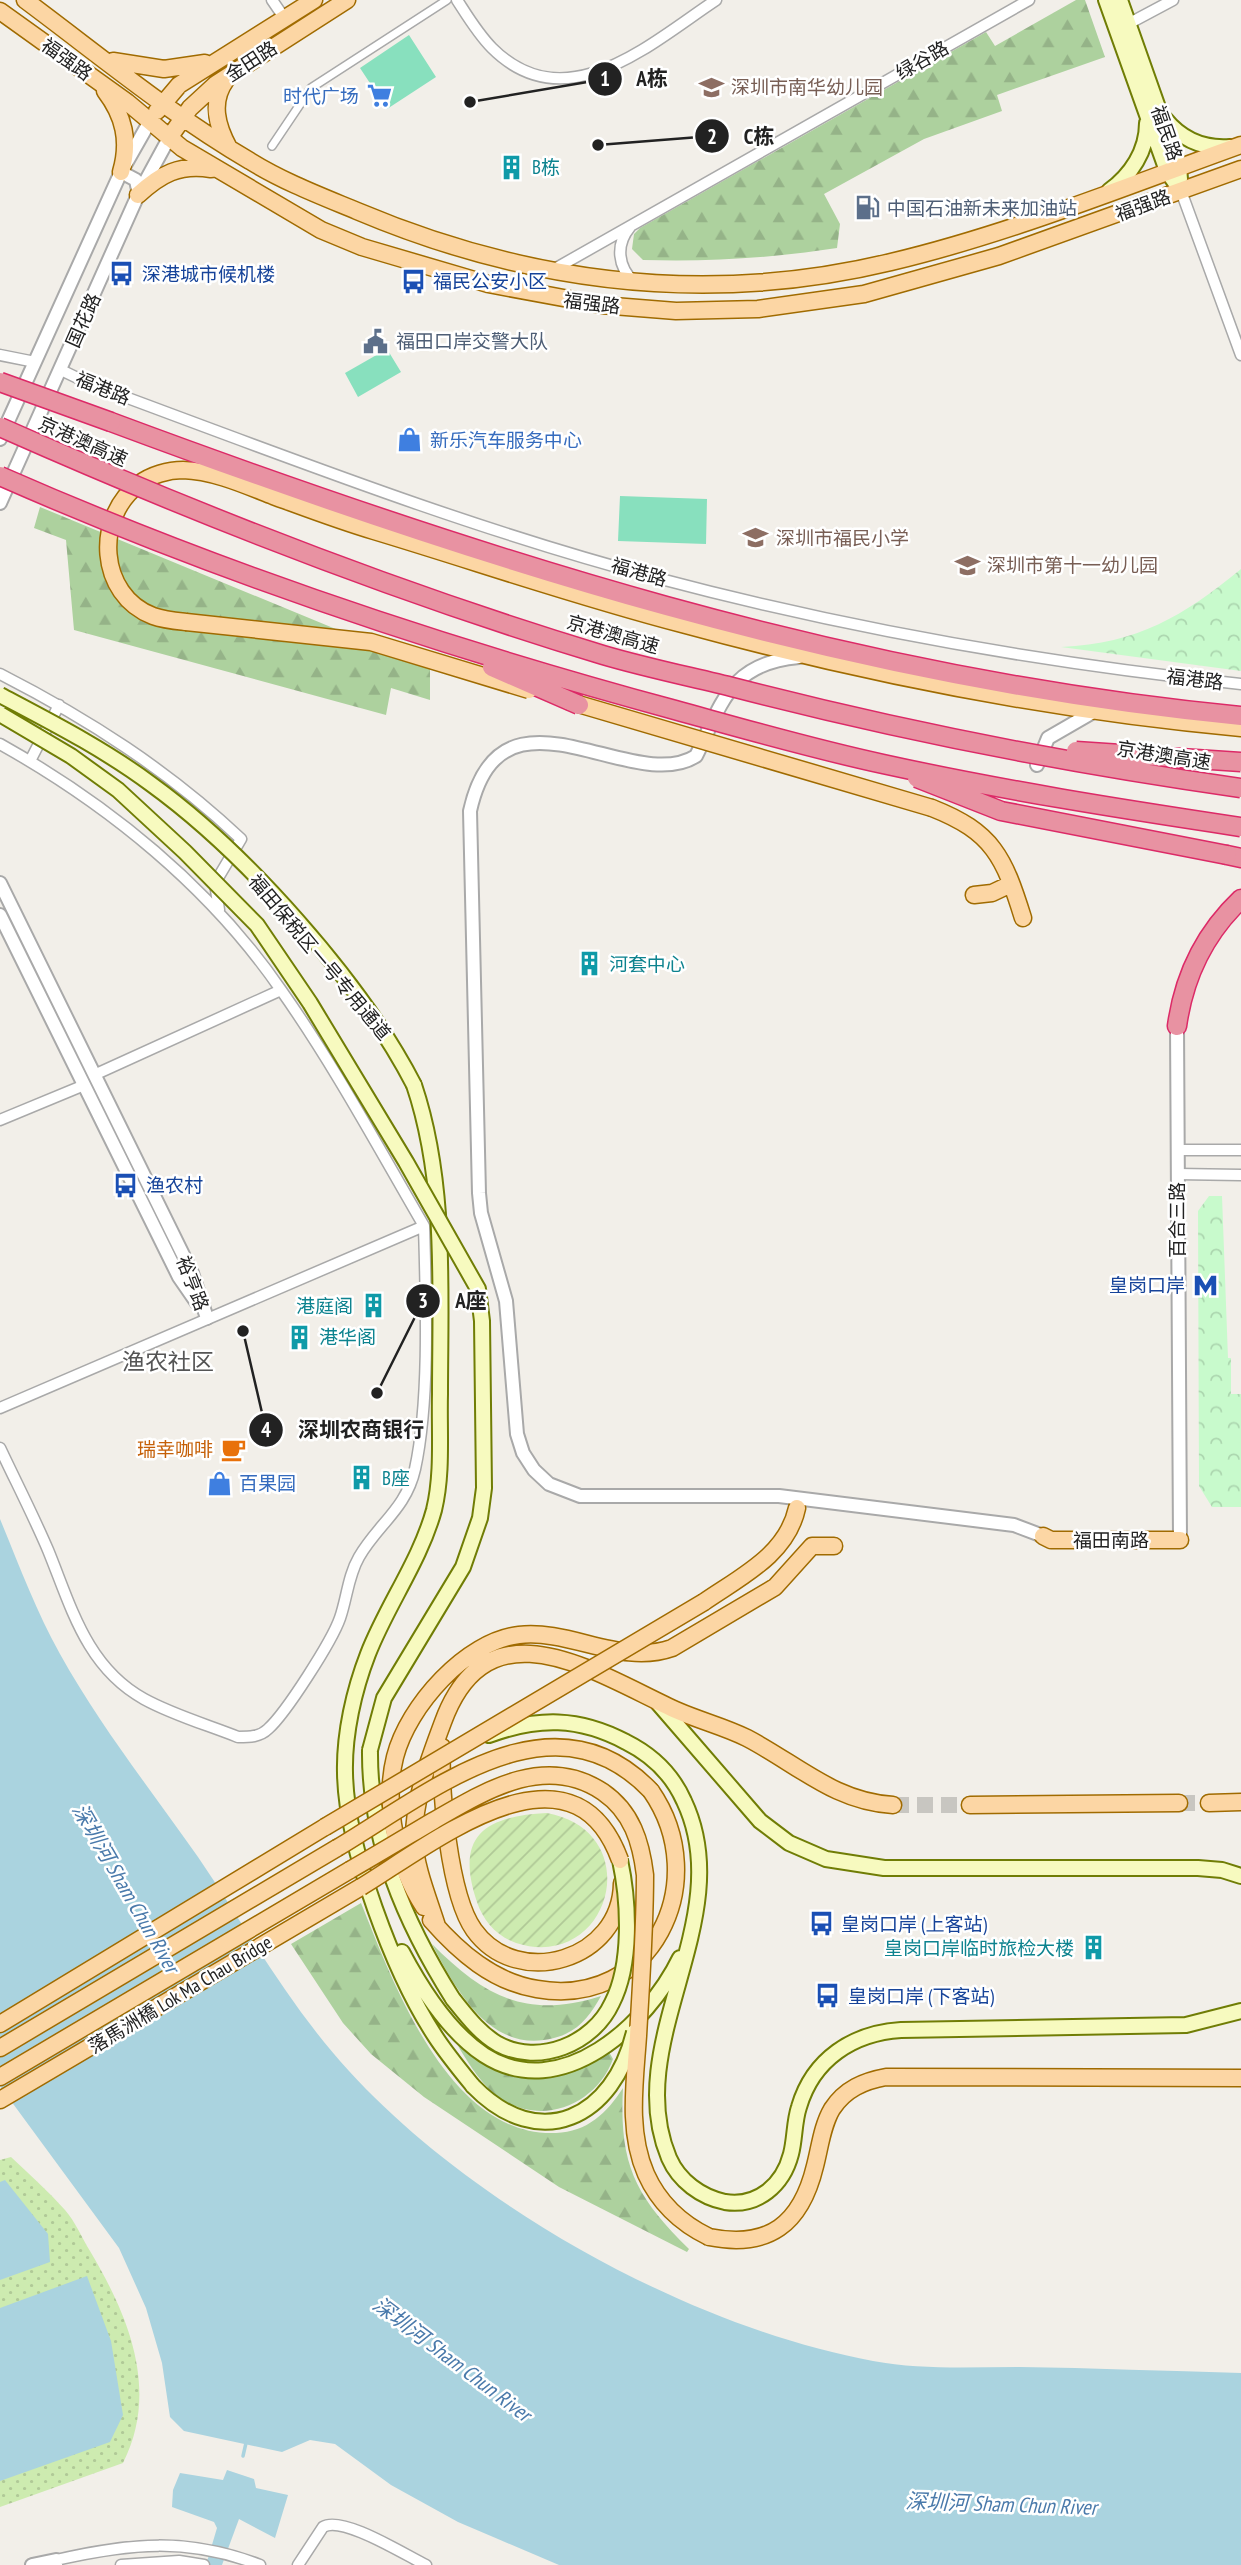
<svg xmlns="http://www.w3.org/2000/svg" width="1241" height="2565" font-family="'PT Sans Narrow','Noto Sans SC',sans-serif">
<style>
.grass{fill:url(#grass-dots)}
.forest{fill:url(#forest-firs)}
.park{fill:url(#park-crowns)}
.garden{fill:url(#garden-furrows)}
.pitch{fill:#88e0be}
.water{fill:#aad3df}
.lines{fill:none;stroke-linecap:round;stroke-linejoin:round}
.stream{stroke:#aad3df;stroke-width:3.5}
.primary-tunnel{stroke:#c8c6c1;stroke-width:16;stroke-dasharray:16 8;stroke-linecap:butt}
.pedestrian-casing{stroke:#a9a9a9;stroke-width:10}
.minor-casing{stroke:#a9a9a9;stroke-width:13}
.tertiary-casing{stroke:#a9a9a9;stroke-width:16}
.secondary-casing{stroke:#707d05;stroke-width:18}
.primary-casing{stroke:#a06b00;stroke-width:19}
.motorway-casing{stroke:#dc2a67;stroke-width:21}
.pedestrian{stroke:#fff;stroke-width:7}
.minor{stroke:#fff;stroke-width:10}
.tertiary{stroke:#fff;stroke-width:12}
.secondary{stroke:#f7fabf;stroke-width:14}
.primary{stroke:#fcd6a4;stroke-width:16}
.motorway{stroke:#e892a2;stroke-width:18}
.secondary-bridge-casing{stroke:#707d05;stroke-width:18;stroke-linecap:butt}
.primary-bridge-casing{stroke:#a06b00;stroke-width:19;stroke-linecap:butt}
.motorway-bridge-casing{stroke:#dc2a67;stroke-width:21;stroke-linecap:butt}
.secondary-bridge{stroke:#f7fabf;stroke-width:14}
.primary-bridge{stroke:#fcd6a4;stroke-width:16}
.motorway-bridge{stroke:#e892a2;stroke-width:18}
.labels{text-anchor:middle;dominant-baseline:central;stroke-width:5;stroke-linejoin:round;paint-order:stroke}
.street-label{font-size:19px;fill:#222;stroke:#fff}
.education-label{font-size:19px;fill:#785e54;stroke:#fff;text-anchor:start}
.shop-label{font-size:19px;fill:#366cbe;stroke:#fff;text-anchor:start}
.culture-label{font-size:19px;fill:#0d838f;stroke:#fff;text-anchor:start}
.service-label{font-size:19px;fill:#4e5e75;stroke:#fff;text-anchor:start}
.transit-label{font-size:19px;fill:#164399;stroke:#fff;text-anchor:start}
.food-label{font-size:19px;fill:#c56008;stroke:#fff;text-anchor:end}
.water-label{font-size:21px;font-style:italic;fill:#4a7aab;stroke:#fff}
.quarter-label{font-size:23px;fill:#555;stroke:#fff}
.leader{fill:none;stroke:#222;stroke-width:2.5}
.callout-dot{fill:#222;stroke:#fff;stroke-width:2.5}
.mark-label{font-size:21px;text-anchor:middle;font-weight:bold;fill:#fff}
.callout-label{font-size:21px;text-anchor:middle;font-weight:bold;fill:#222;stroke:#fff;stroke-width:5;stroke-linejoin:round;paint-order:stroke}
</style>
<defs>
<pattern id="grass-dots" width="8" height="8" patternUnits="userSpaceOnUse" patternTransform="scale(1.75)"><rect width="8" height="8" fill="#cdebb0"/><path d="M2 2h.1M6 6h.1" fill="none" stroke="#b0c997" stroke-width="1.8" stroke-linecap="round"/></pattern>
<pattern id="forest-firs" width="22" height="20" patternUnits="userSpaceOnUse" patternTransform="scale(1.75)"><rect width="22" height="20" fill="#add19e"/><path d="M5 1l3.5 6h-7zM16 11l3.5 6h-7z" fill="#95b388"/></pattern>
<pattern id="park-crowns" width="20" height="18" patternUnits="userSpaceOnUse" patternTransform="scale(1.75)"><rect width="20" height="18" fill="#c8facc"/><path d="M2 6a3 3 0 1 1 6 0M12 15a3 3 0 1 1 6 0" fill="none" stroke="#acd6af"/></pattern>
<pattern id="garden-furrows" width="10" height="10" patternUnits="userSpaceOnUse" patternTransform="scale(1.75)"><rect width="10" height="10" fill="#cdebb0"/><path d="M-1 1l2-2M0 10L10 0M9 11l2-2" fill="none" stroke="#b0c997"/></pattern>
</defs>
<rect width="100%" height="100%" fill="#f2efe9"/>
<path class="grass" d="M11,2157C29,2174 48,2191 65,2210C75,2221 82,2238 90,2251C128,2315 160,2390 123,2463L0,2507V2160Z"/>
<path class="forest" d="M1076,0H1085L1105,57L997,95L1002,111L924,139L824,194L840,224L837,248C773,258 709,262 643,260L632,249L634,234L640,228L986,32L995,46Z
M40,507L430,668V700L391,688L386,715L74,630L66,540L34,528Z
M361,1903C393,1982 449,2138 556,2133C587,2132 607,2113 623,2088C619,2164 635,2196 689,2249L687,2252L559,2187L424,2097L371,2054L343,2023L291,1944Z
M432,1944C484,1996 526,2020 601,1996C590,2016 578,2032 554,2038C491,2055 456,1990 432,1944Z
M458,2046C511,2089 553,2088 609,2052L613,2059C597,2103 545,2126 503,2100C483,2087 470,2066 458,2046Z"/>
<path class="park" d="M1241,569V671L1061,647C1139,643 1182,617 1241,569Z
M1209,1196H1222L1228,1358H1231V1394H1241V1507H1212L1199,1486L1198,1211Z"/>
<path class="garden" d="M547,1813C649,1832 610,1973 516,1943C498,1937 483,1921 477,1902C455,1837 483,1816 547,1813Z"/>
<path class="pitch" d="M409,35L436,77L387,109L360,68Z
M387,349L401,372L358,397L345,373Z
M620,496L707,499L706,544L618,541Z"/>
<path class="water" d="M0,1519C19,1565 36,1611 60,1654C100,1726 151,1790 198,1857C247,1929 290,2007 349,2071C473,2207 692,2328 873,2361C921,2370 971,2367 1020,2367C1093,2368 1167,2371 1241,2373V2565H559L458,2522L391,2485L335,2444L310,2440L282,2452L184,2431L170,2417L162,2363L146,2308L119,2248L0,2086Z
M5,2180L48,2234L50,2262L0,2280V2182Z
M87,2276L111,2341L123,2415L110,2442L0,2481V2308Z
M227,2470L254,2479L256,2488L288,2495L275,2538L239,2519L222,2565H206L217,2528L214,2522L172,2507L173,2490L180,2473L223,2480Z"/>
<g class="lines">
<path class="stream" d="M243,2456L246,2443"/>
<path class="primary-tunnel" d="M1179,1803H1209
M893,1805H970"/>
<defs>
<path id="pedestrian" d="M272,146L311,88L447,0"/>
<path id="minor" d="M272,0L285,19
M457,0C468,17 478,34 492,48C566,122 651,43 716,0
M1128,24L1173,0
M1181,191L1241,355
M630,227C615,245 618,267 634,282
M551,271L1029,0
M0,355L35,362
M61,370L90,384C277,453 464,527 657,578C849,629 1044,663 1241,684
M0,674C88,719 168,770 241,839L215,883L219,910
M0,744C109,805 210,887 281,990C334,1065 378,1147 424,1226C426,1298 430,1400 415,1469C406,1509 378,1524 359,1557C348,1576 347,1598 340,1618C332,1641 286,1713 268,1729C260,1737 249,1737 238,1737C208,1725 173,1715 144,1699C86,1667 71,1606 48,1550C33,1515 16,1482 0,1448
M30,761L59,705
M94,1075L281,990
M0,1120L82,1086
M1177,1150H1241
M1177,1174L1241,1175
M0,1408L424,1226
M57,2564L56,2560C130,2543 187,2537 260,2565
M121,2565L179,2561L204,2565
M298,2565L323,2527C342,2515 405,2555 426,2565"/>
<path id="tertiary" d="M121,172L136,180L139,195
M0,439L121,172L150,121
M0,503L138,195L169,138
M799,657C729,663 722,704 696,756C631,797 501,671 470,811L479,1193L481,1213L506,1301L517,1434L523,1453L534,1470L549,1484L580,1496H779L1014,1525L1043,1536
M1037,765L1048,738L1093,712
M0,883L192,1273L207,1318
M0,915L179,1277L197,1303
M1177,1026L1180,1540
M32,2565L56,2560"/>
<path id="secondary" d="M1106,0L1167,171L1181,191
M1120,0L1179,167L1180,179
M1165,119C1182,140 1203,149 1230,147
M1109,191C1131,175 1147,151 1147,123
M414,1085C447,1183 440,1292 440,1394C439,1432 443,1473 434,1510C420,1561 387,1605 368,1654C354,1690 344,1734 345,1773C346,1847 394,1973 435,2036C446,2053 460,2070 473,2086
M658,1703L760,1821L789,1843L826,1859L884,1868H1198L1222,1870L1241,1876
M489,1735C538,1717 579,1717 626,1742C652,1755 672,1774 684,1801C740,1919 620,2042 669,2158C679,2181 701,2197 725,2202C758,2207 783,2185 791,2154C795,2139 794,2122 799,2107C813,2059 853,2033 901,2030L1186,2025L1241,2011
M370,1750C369,1840 405,1923 453,1999
M402,1952C421,1988 449,2032 484,2055C561,2105 648,2024 680,1958"/>
<path id="primary" d="M25,0C99,55 171,115 250,161C284,182 321,196 357,211C530,284 708,306 891,262C1009,234 1127,186 1241,145
M0,11L127,102L182,148L321,230L362,247L488,284L601,305L676,311L758,309L864,294L999,256L1241,169
M113,61L164,69L205,63
M226,80C210,102 217,126 229,148
M105,91C124,116 130,141 121,172
M157,111L179,85L314,0
M169,138L190,108L216,84L347,0
M138,195C161,174 179,164 211,169
M186,622C176,621 164,620 153,616C98,595 94,517 139,484C151,475 168,470 183,470C214,471 245,485 273,496C306,508 340,521 374,531C477,562 578,597 682,624C866,674 1051,711 1241,728
M932,808C993,832 1004,857 1023,918
M974,895L992,893L1011,884
M1043,1536L1051,1540H1180
M704,1602C740,1577 787,1555 797,1508
M442,1747C440,1790 449,1895 474,1930C518,1991 621,1960 622,1883
M1209,1803L1241,1802
M970,1805L1179,1803
M424,1907C397,1866 383,1805 395,1757C408,1706 466,1641 519,1635C571,1629 621,1666 672,1648L775,1587L812,1546H834
M431,1920C459,1952 493,1982 537,1989C651,2009 714,1882 651,1791
M437,1926C429,1900 415,1867 414,1839C414,1797 429,1760 443,1722C489,1597 598,1675 678,1711C701,1721 725,1727 747,1738C797,1764 835,1802 893,1805
M0,2024L325,1827
M0,2048L337,1848
M0,2077L350,1870
M0,2100L361,1887
M709,2237C769,2249 801,2224 815,2166C820,2147 822,2126 832,2109C845,2089 864,2081 886,2077L1241,2078"/>
<path id="motorway" d="M111,422C476,558 851,679 1241,716
M1227,855L1241,858
M1177,1026C1184,976 1204,934 1241,899"/>
</defs>
<use href="#pedestrian" class="pedestrian-casing"/>
<use href="#minor" class="minor-casing"/>
<use href="#tertiary" class="tertiary-casing"/>
<use href="#secondary" class="secondary-casing"/>
<use href="#primary" class="primary-casing"/>
<use href="#motorway" class="motorway-casing"/>
<use href="#pedestrian" class="pedestrian"/>
<use href="#minor" class="minor"/>
<use href="#tertiary" class="tertiary"/>
<use href="#secondary" class="secondary"/>
<use href="#primary" class="primary"/>
<use href="#motorway" class="motorway"/>
<defs>
<path id="secondary-bridge" d="M0,695C51,722 104,749 151,784C245,852 361,982 414,1085
M0,714L71,756L118,790L185,852L257,925L310,1003L406,1162L478,1289L482,1321L484,1488L480,1518L463,1567L384,1698L370,1750
M453,1999C466,2015 479,2033 498,2044C539,2066 593,2044 612,2003C632,1964 629,1902 620,1860
M473,2086C540,2155 614,2117 634,2032"/>
<path id="primary-bridge" d="M186,622L371,642L529,690
M568,701L932,808
M325,1827L704,1602
M337,1848C431,1792 553,1688 651,1791
M350,1870C378,1854 406,1837 433,1821C485,1791 545,1753 603,1792C632,1812 641,1842 645,1875C645,1929 641,1983 638,2036C635,2081 627,2131 646,2174C659,2203 680,2223 709,2237
M361,1887C432,1844 572,1729 620,1860"/>
<path id="motorway-bridge" d="M0,382L111,422
M0,427C196,514 398,593 603,655C647,668 692,677 736,688C902,731 1071,764 1241,788
M0,476C218,572 446,648 675,710C744,729 813,749 883,764C1001,790 1121,809 1241,827
M492,667L579,705
M1076,751L1241,762
M917,778L1001,811L1227,855"/>
</defs>
<use href="#secondary-bridge" class="secondary-bridge-casing"/>
<use href="#primary-bridge" class="primary-bridge-casing"/>
<use href="#motorway-bridge" class="motorway-bridge-casing"/>
<use href="#secondary-bridge" class="secondary-bridge"/>
<use href="#primary-bridge" class="primary-bridge"/>
<use href="#motorway-bridge" class="motorway-bridge"/>
</g>
<defs>
<symbol id="school-bare" viewBox="-9 -9 18 18"><path d="M0-5L7-2L0 1L-7-2ZM-4 1L0 2.5L4 1V4Q0 6-4 4Z" fill="#8d6e63" stroke="#fff" stroke-width="2.5" paint-order="stroke"/></symbol>
<symbol id="supermarket-bare" viewBox="-9 -9 18 18"><path d="M-6-5.5h2.5l.6 2H6L4.5 2H-2.5L-4.4-4H-6ZM-1.5 3.2a1.3 1.3 0 1 0 .1 0ZM3 3.2a1.3 1.3 0 1 0 .1 0Z" fill="#3f7fe0" stroke="#fff" stroke-width="2.5" paint-order="stroke"/></symbol>
<symbol id="building-bare" viewBox="-9 -9 18 18"><path d="M-4-6H4V6H1V3H-1V6H-4ZM-2.5-4.3h1.7v1.8h-1.7ZM.8-4.3h1.7v1.8H.8ZM-2.5-1h1.7V.8h-1.7ZM.8-1h1.7V.8H.8Z" fill="#0f9aa8" stroke="#fff" stroke-width="2.5" paint-order="stroke"/></symbol>
<symbol id="fuel-bare" viewBox="-9 -9 18 18"><path d="M-5.5-6h7V0h2V4h1.3V-2.5L3-4.5l.8-.8L6-3V5H2.5V1h-1V6h-7ZM-4.2-4.7v3.2H.2V-4.7Z" fill="#5c6f8a" stroke="#fff" stroke-width="2.5" paint-order="stroke"/></symbol>
<symbol id="bus-bare" viewBox="-9 -9 18 18"><path d="M-5-6H5V4H4V6H2V4H-2V6H-4V4H-5ZM-3.5-4V0h7V-4ZM-3.5 1.2v1.5H-2V1.2ZM2 1.2v1.5H3.5V1.2Z" fill="#1a4fb4" stroke="#fff" stroke-width="2.5" paint-order="stroke"/></symbol>
<symbol id="civic-bare" viewBox="-9 -9 18 18"><path d="M-.6-6.5H3V-4.5H.6V-3L4-1V1h2V6H-6V1h2V-1L-.6-3ZM-1.2 2.5V6h2.4V2.5Z" fill="#5c6f8a" stroke="#fff" stroke-width="2.5" paint-order="stroke"/></symbol>
<symbol id="shop-bare" viewBox="-9 -9 18 18"><path d="M-5-2.5h2.3a2.7 3.5 0 0 1 5.4 0H5L5.5 6h-11ZM-1.5-2.5h3a1.5 2.3 0 0 0-3 0Z" fill="#3f7fe0" stroke="#fff" stroke-width="2.5" paint-order="stroke"/></symbol>
<symbol id="metro-bare" viewBox="-9 -9 18 18"><path d="M-5.5 5V-5H-3L0 0L3-5H5.5V5H3V-.5L0 4L-3-.5V5Z" fill="#1a4fb4" stroke="#fff" stroke-width="2.5" paint-order="stroke"/></symbol>
<symbol id="cafe-bare" viewBox="-9 -9 18 18"><path d="M-5.5-4.5H6V0H3Q3 3.5 0 3.5H-2.5Q-5.5 3.5-5.5 0ZM3-3.2v2h1.7v-2ZM-6 4.5H4V6H-6Z" fill="#e8710a" stroke="#fff" stroke-width="2.5" paint-order="stroke"/></symbol>
</defs>
<g fill-rule="evenodd">
<use href="#school-bare" x="694" y="70" width="35" height="35"/>
<use href="#supermarket-bare" x="362" y="78" width="35" height="35"/>
<use href="#building-bare" x="494" y="150" width="35" height="35"/>
<use href="#fuel-bare" x="850" y="190" width="35" height="35"/>
<use href="#bus-bare" x="104" y="256" width="35" height="35"/>
<use href="#bus-bare" x="396" y="264" width="35" height="35"/>
<use href="#civic-bare" x="358" y="324" width="35" height="35"/>
<use href="#shop-bare" x="392" y="422" width="35" height="35"/>
<use href="#school-bare" x="738" y="520" width="35" height="35"/>
<use href="#school-bare" x="950" y="548" width="35" height="35"/>
<use href="#building-bare" x="572" y="946" width="35" height="35"/>
<use href="#bus-bare" x="108" y="1168" width="35" height="35"/>
<use href="#metro-bare" x="1188" y="1268" width="35" height="35"/>
<use href="#building-bare" x="356" y="1288" width="35" height="35"/>
<use href="#building-bare" x="282" y="1320" width="35" height="35"/>
<use href="#cafe-bare" x="216" y="1432" width="35" height="35"/>
<use href="#building-bare" x="344" y="1460" width="35" height="35"/>
<use href="#shop-bare" x="202" y="1466" width="35" height="35"/>
<use href="#bus-bare" x="804" y="1906" width="35" height="35"/>
<use href="#building-bare" x="1076" y="1930" width="35" height="35"/>
<use href="#bus-bare" x="810" y="1978" width="35" height="35"/>
</g>
<g class="labels">
<g class="street-label">
<text transform="translate(67 59) rotate(36)">福强路</text>
<text transform="translate(922 60) rotate(-30)">绿谷路</text>
<text transform="translate(251 61) rotate(-33)">金田路</text>
<text transform="translate(1167 133) rotate(71)">福民路</text>
<text transform="translate(1143 205) rotate(-20)">福强路</text>
<text transform="translate(592 303) rotate(7)">福强路</text>
<text transform="translate(83 320) rotate(-66)">国花路</text>
<text transform="translate(103 388) rotate(22)">福港路</text>
<text transform="translate(83 441) rotate(24)">京港澳高速</text>
<text transform="translate(639 572) rotate(16)">福港路</text>
<text transform="translate(613 634) rotate(16)">京港澳高速</text>
<text transform="translate(1195 679) rotate(7)">福港路</text>
<text transform="translate(1164 755) rotate(9)">京港澳高速</text>
<text transform="translate(320 957) rotate(50)">福田保税区一号专用通道</text>
<text transform="translate(1177 1220) rotate(-90)">百合三路</text>
<text transform="translate(193 1283) rotate(69)">裕亨路</text>
<text x="1111" y="1540">福田南路</text>
<text transform="translate(180 1994) rotate(-31)">落馬洲橋 Lok Ma Chau Bridge</text>
</g>
<g class="education-label">
<text x="731" y="87">深圳市南华幼儿园</text>
<text x="776" y="538">深圳市福民小学</text>
<text x="987" y="565">深圳市第十一幼儿园</text>
</g>
<g class="shop-label">
<text x="359" y="96" text-anchor="end">时代广场</text>
<text x="430" y="440">新乐汽车服务中心</text>
<text x="239" y="1483">百果园</text>
</g>
<g class="culture-label">
<text x="532" y="167">B栋</text>
<text x="609" y="964">河套中心</text>
<text x="353" y="1306" text-anchor="end">港庭阁</text>
<text x="319" y="1337">港华阁</text>
<text x="382" y="1478">B座</text>
<text x="1074" y="1948" text-anchor="end">皇岗口岸临时旅检大楼</text>
</g>
<g class="service-label">
<text x="887" y="208">中国石油新未来加油站</text>
<text x="396" y="341">福田口岸交警大队</text>
</g>
<g class="transit-label">
<text x="142" y="274">深港城市候机楼</text>
<text x="433" y="281">福民公安小区</text>
<text x="146" y="1185">渔农村</text>
<text x="1185" y="1285" text-anchor="end">皇岗口岸</text>
<text x="841" y="1924">皇岗口岸 (上客站)</text>
<text x="848" y="1996">皇岗口岸 (下客站)</text>
</g>
<g class="food-label">
<text x="213" y="1449">瑞幸咖啡</text>
</g>
<g class="water-label">
<text transform="translate(126 1888) rotate(60)">深圳河 Sham Chun River</text>
<text transform="translate(452 2359) rotate(37)">深圳河 Sham Chun River</text>
<text transform="translate(1001 2504) rotate(2)">深圳河 Sham Chun River</text>
</g>
<g class="quarter-label">
<text x="168" y="1361">渔农社区</text>
</g>
</g>
<path class="leader" d="M470 102L605 79M598 145L712 136M377 1393L423 1301M243 1331L266 1430"/>
<g class="callout-dot">
<circle cx="470" cy="102" r="7"/>
<circle cx="598" cy="145" r="7"/>
<circle cx="377" cy="1393" r="7"/>
<circle cx="243" cy="1331" r="7"/>
<circle cx="605" cy="79" r="18"/>
<circle cx="712" cy="136" r="18"/>
<circle cx="423" cy="1301" r="18"/>
<circle cx="266" cy="1430" r="18"/>
</g>
<g class="mark-label">
<text x="605" y="86">1</text>
<text x="712" y="144">2</text>
<text x="423" y="1308">3</text>
<text x="266" y="1437">4</text>
</g>
<g class="callout-label">
<text x="652" y="86">A栋</text>
<text x="759" y="144">C栋</text>
<text x="471" y="1308">A座</text>
<text x="361" y="1437">深圳农商银行</text>
</g>
</svg>
